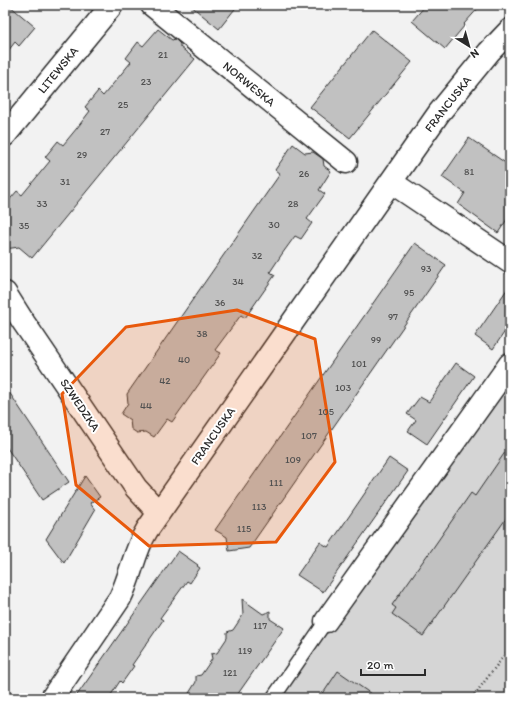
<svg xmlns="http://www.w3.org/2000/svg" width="515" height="703" font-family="Itim,sans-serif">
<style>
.green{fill:#d5d5d5;stroke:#808080}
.building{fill:#c1c1c1;stroke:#2b2b2b}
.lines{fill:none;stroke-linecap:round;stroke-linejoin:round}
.service-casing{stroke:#2b2b2b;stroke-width:16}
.minor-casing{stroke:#2b2b2b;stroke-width:25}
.path{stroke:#2b2b2b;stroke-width:2.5;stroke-dasharray:1 3;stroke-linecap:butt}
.service{stroke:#fff;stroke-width:13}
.minor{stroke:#fff;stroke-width:22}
.marked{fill:#e8590c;fill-opacity:0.2;stroke:#e8590c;stroke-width:3;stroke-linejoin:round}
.labels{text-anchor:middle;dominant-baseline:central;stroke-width:4;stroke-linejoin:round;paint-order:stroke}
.number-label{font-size:10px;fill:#505050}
.street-label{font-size:12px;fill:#2b2b2b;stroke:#fff}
</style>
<rect width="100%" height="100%" fill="#f2f2f2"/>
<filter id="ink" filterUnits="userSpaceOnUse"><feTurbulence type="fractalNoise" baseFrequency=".025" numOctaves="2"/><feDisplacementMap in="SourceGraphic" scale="8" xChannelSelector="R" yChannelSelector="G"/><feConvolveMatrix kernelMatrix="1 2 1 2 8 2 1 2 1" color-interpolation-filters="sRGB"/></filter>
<g filter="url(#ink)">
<path class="green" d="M510,364V698H273Z"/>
<path class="building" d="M5,5H9L35,27L19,46L15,42L5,55Z
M190,5H238L219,29Z
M426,5H481L464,24L465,25L445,49L412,21Z
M158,29L172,40L175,39L180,44V47L195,59L32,258L19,247L5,249V205L17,191L22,195L50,161L45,157L58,141L63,145L77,128L90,111L85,107L98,91L103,96L131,62L126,58L138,42L143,46Z
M372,30L412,62L350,138L310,107Z
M469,138L510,166V215L498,233L458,204L465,193L442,177Z
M293,144L305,153L313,152L323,159L324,166L331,171L319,190L325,194L307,219L312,223L301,239L295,236L282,254L270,272L275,275L245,318L241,315L215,350L221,353L172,422L167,419L154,437L146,432L137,433L131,429L130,420L121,414L128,403L127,394L280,174L275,170Z
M415,243L446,265L249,548L229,551L227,537L215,530Z
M510,285V324L493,349L475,336Z
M456,363L474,376L427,444L408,431L416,420L407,414L420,397L429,402Z
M5,386L69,482L42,500L5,445Z
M510,445V513L423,636L392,614L396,608L392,605L428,554V555L471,493L475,496Z
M389,458L408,471L323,592L297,575L320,542L328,547Z
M85,476L100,497L90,503L95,510L64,563L46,539Z
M178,551L198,565L197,566L200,568L190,583L187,581L160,618L163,620L132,665L134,666L122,683L120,681L109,698H75Z
M242,599L263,614L270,611V619L284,628L235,698H186L196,682V676L201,675L212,659L211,654L217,653L227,638V632L233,630L243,615Z
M338,671L377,698H320Z"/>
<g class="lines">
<defs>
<path id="service" d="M273,698L326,621"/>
<path id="minor" d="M152,5L346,162
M5,135L112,5
M391,182L510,262
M5,293L24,323L136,488L159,513
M326,621L510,364
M52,698L120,598C131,576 134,551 147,530L439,113L489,52L510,30"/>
</defs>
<use href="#service" class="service-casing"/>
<use href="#minor" class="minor-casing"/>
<path class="path" d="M472,698L510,648"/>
<use href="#service" class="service"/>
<use href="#minor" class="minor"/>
</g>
</g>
<path class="marked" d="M237,310L315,339L335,462L276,542L149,546L76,485L62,394L126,327Z"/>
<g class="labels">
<g class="number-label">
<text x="163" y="54">21</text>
<text x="146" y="81">23</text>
<text x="123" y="104">25</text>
<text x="105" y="131">27</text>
<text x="82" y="154">29</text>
<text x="469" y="171">81</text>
<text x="304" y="173">26</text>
<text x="65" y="181">31</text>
<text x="42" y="203">33</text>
<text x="293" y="203">28</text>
<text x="274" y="224">30</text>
<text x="24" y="225">35</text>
<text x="257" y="255">32</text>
<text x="426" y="268">93</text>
<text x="238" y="281">34</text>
<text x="409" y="292">95</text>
<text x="220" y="302">36</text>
<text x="393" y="316">97</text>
<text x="202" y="333">38</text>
<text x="376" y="339">99</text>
<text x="184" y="359">40</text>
<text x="359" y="363">101</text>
<text x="165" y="380">42</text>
<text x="343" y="387">103</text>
<text x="146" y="405">44</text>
<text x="326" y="411">105</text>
<text x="309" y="435">107</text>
<text x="293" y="459">109</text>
<text x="276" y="482">111</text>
<text x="259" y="506">113</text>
<text x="244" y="528">115</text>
<text x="260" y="625">117</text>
<text x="245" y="650">119</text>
<text x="230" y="672">121</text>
</g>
<g class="street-label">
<text transform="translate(58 70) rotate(-51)">LITEWSKA</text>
<text transform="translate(249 84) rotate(39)">NORWESKA</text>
<text transform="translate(448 104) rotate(-52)">FRANCUSKA</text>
<text transform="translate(80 405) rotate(56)">SZWEDZKA</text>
<text transform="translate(213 436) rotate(-55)">FRANCUSKA</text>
</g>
</g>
<rect width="515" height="703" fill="none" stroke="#fff" stroke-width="20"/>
<rect x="10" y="10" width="495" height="683" fill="none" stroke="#2b2b2b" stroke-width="1.5" filter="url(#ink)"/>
<g transform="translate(469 46) rotate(143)" stroke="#ffffff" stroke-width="3" paint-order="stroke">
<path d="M0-3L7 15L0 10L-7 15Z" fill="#2b2b2b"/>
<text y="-6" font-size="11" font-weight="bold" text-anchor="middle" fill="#2b2b2b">N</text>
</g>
<path d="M361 669v6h64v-6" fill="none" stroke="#2b2b2b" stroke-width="2"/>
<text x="367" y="669" font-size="12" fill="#2b2b2b" stroke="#ffffff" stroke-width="3" paint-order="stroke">20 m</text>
</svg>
